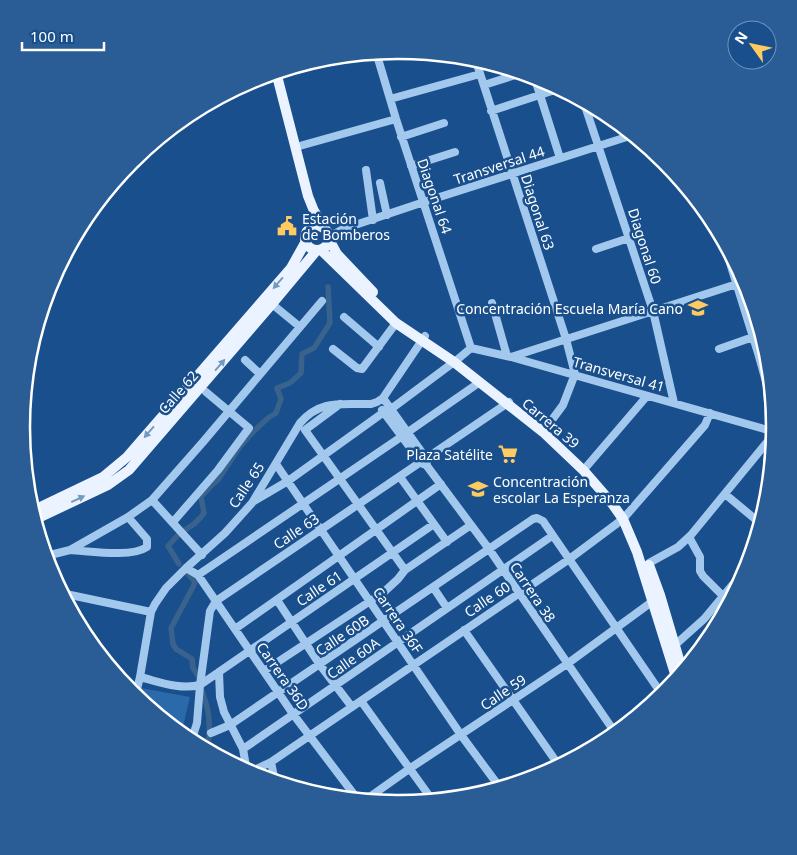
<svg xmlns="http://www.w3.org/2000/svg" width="797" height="855" font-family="'Noto Sans',sans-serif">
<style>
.green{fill:#2b6aaa}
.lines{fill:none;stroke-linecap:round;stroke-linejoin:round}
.canal{stroke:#39628d;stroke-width:5.5}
.minor{stroke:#a3c8ee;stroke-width:8}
.major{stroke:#eaf3ff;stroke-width:10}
.oneway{fill:#7699c0}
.labels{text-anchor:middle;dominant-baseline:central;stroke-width:5;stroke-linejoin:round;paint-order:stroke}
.street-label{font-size:14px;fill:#fff;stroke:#184f8c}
.poi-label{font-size:14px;fill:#fff;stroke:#184f8c;text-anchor:start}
.rim{fill:none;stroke:#fff;stroke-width:2.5}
</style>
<rect width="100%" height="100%" fill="#184f8c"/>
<path class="green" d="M141,688L190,697L181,735L138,700Z"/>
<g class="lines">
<path class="canal" d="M179,564L168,546L179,534L194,524L201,517L204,513L201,497L212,485L218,480L239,448L253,432L268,418L276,413L281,399L277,388L290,383L301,373L302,354L314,348L330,323L328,287
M188,574L195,582L193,587L171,628L173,644L176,649L192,659L193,668L198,676
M202,691C210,711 212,730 206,750"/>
<path class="minor" d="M376,52L396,119L471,348
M475,58L566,339L575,374L563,405L543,432
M534,76L560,158
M484,85L522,73
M390,99L480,74
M583,100L653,311L674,403
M491,111L561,88
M401,137L444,123
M296,147L396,119
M411,166L455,152
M366,170L373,220
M380,183L387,215
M721,234L758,353L774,410
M329,237L343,229L424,202L633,135
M596,249L629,238
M492,303L507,356
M272,304L300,327
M344,317L379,347
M333,349L357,368L362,369L396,323
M719,349L753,337
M511,357L746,281
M458,359L471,348L511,357L775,432
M245,360L260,374
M383,398L426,458L427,466L489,549L616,734
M340,404L305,430L405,570
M391,409L454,362
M382,410L421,462L423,464
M408,432L480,382
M768,441L773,452
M276,464L461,735L501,789
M587,466L647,396
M400,477L447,542
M725,494L761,524
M152,500L202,555
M254,501L288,481L384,412
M173,522L218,470L249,428L206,392
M689,537L700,557V571L703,576L730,603
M70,550C90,551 131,558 147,547V539L128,517
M649,563L678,547L691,535L768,441L775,422
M47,564L50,555L70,550L128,517L152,500L203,442L322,301
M186,568L198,575L293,714L359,801
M198,575L401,437
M433,587L447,608
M61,593L151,612
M277,600L320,665L352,707
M235,629L441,484
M464,630L560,767
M675,645L704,619L749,565
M264,671L384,592L398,579L405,570L471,525
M219,672L220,697L224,712L243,749L247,772
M140,677C160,682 180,690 200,685L434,524
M135,697L140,677L151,612L155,604L166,588L186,568L225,533L252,503L300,423C321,399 341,405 371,404L377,402L383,398L425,336
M361,701L433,801
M211,733L230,725L533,519L537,518L543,521L663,696
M191,742L197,723L200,685L210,611L216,601L509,402
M598,746L623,729
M243,749L552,536
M271,762L275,782
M248,773L271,762L568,560L623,519L705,425L710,413
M364,801L409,769L567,664L653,601"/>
<path class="major" d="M276,72L308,196L314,211L324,227
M305 238a12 12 0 1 1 24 0a12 12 0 1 1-24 0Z
M329,239L337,254L373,292
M321,250L396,323L454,362L543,432L584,471L611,502L623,519L637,552L677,680
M32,511L103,477L127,457L291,268L305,243
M34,520L108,485L129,470L272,304L317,250
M649,565L660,595L683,673"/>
</g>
<defs><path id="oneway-solid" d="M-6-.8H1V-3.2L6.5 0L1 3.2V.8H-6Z" transform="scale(1.25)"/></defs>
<g class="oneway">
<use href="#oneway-solid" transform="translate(278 283) rotate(131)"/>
<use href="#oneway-solid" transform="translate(220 365) rotate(-49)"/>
<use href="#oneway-solid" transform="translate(149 432) rotate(131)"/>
<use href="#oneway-solid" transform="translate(78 499) rotate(-25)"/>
</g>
<defs>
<symbol id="civic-bare" viewBox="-9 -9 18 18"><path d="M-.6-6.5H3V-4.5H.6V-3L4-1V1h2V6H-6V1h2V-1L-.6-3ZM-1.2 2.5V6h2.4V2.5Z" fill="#ffcb60" stroke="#184f8c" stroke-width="2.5" paint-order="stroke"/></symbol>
<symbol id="school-bare" viewBox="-9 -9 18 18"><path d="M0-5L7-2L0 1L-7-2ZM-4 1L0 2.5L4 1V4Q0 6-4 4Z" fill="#ffcb60" stroke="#184f8c" stroke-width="2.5" paint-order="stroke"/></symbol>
<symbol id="supermarket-bare" viewBox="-9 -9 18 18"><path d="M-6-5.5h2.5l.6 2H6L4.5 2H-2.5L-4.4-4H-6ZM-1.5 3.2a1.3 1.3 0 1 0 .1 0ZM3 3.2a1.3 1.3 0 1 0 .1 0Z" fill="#ffcb60" stroke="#184f8c" stroke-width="2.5" paint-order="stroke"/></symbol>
</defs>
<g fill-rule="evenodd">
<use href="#civic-bare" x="273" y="212" width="28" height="28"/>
<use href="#school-bare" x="684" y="294" width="28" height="28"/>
<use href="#supermarket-bare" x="494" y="440" width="28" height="28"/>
<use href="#school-bare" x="464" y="475" width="28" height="28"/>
</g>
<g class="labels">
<g class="street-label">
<text transform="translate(499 165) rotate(-18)">Transversal 44</text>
<text transform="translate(435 196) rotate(71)">Diagonal 64</text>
<text transform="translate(538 212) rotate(72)">Diagonal 63</text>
<text transform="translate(645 246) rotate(72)">Diagonal 60</text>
<text transform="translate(619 374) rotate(16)">Transversal 41</text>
<text transform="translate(178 392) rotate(-49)">Calle 62</text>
<text transform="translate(551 423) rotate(40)">Carrera 39</text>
<text transform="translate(246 485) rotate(-56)">Calle 65</text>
<text transform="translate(296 531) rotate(-34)">Calle 63</text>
<text transform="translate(319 588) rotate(-34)">Calle 61</text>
<text transform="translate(533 592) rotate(56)">Carrera 38</text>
<text transform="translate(487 599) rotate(-34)">Calle 60</text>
<text transform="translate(398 620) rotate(56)">Carrera 36F</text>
<text transform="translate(342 635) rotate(-34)">Calle 60B</text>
<text transform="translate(353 658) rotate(-35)">Calle 60A</text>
<text transform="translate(283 676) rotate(55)">Carrera 36D</text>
<text transform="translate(503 692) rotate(-34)">Calle 59</text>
</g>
<g class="poi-label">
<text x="302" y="218">Estación<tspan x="302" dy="16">de Bomberos</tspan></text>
<text x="683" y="308" text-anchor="end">Concentración Escuela María Cano</text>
<text x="493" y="454" text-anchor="end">Plaza Satélite</text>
<text x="493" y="481">Concentración<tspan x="493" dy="16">escolar La Esperanza</tspan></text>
</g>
</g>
<path d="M0 0H797V855H0ZM30 427a368 368 0 1 1 736 0a368 368 0 1 1-736 0Z" fill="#2a5d95" fill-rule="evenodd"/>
<path class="rim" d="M30 427a368 368 0 1 1 736 0a368 368 0 1 1-736 0Z"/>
<g transform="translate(752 45) rotate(303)"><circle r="24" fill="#184f8c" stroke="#7495ba"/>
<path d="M0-4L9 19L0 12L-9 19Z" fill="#ffcb60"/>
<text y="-8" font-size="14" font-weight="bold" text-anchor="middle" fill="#ffffff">N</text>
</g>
<path d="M22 42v8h82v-8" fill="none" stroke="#ffffff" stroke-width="2.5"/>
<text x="30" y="42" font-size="15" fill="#ffffff" stroke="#184f8c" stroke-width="4" paint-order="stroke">100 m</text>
</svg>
